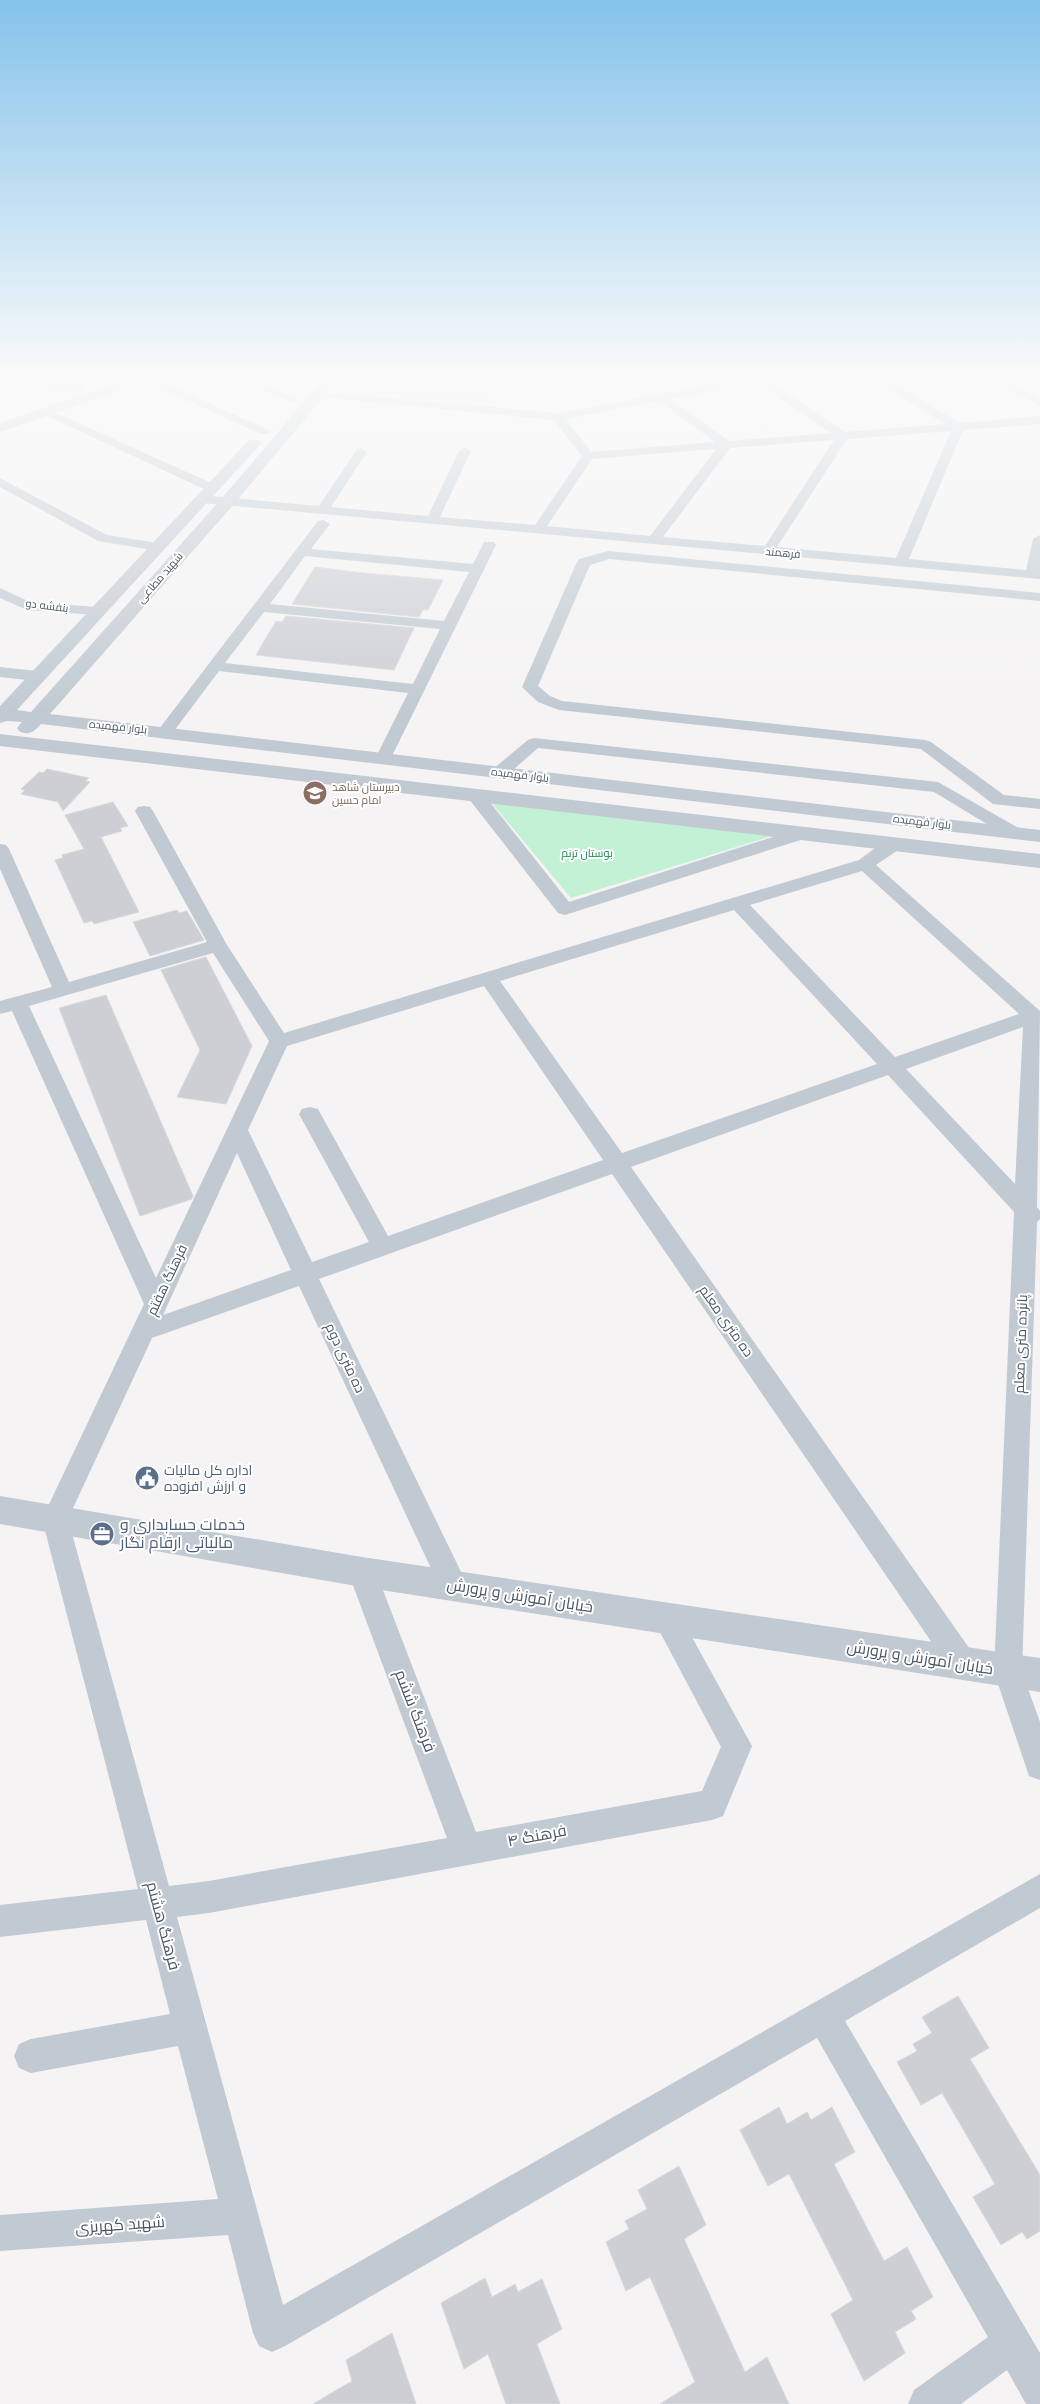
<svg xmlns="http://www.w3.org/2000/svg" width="1040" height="2404" font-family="'Varela Round',Cairo,sans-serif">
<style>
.education{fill:#e6e4e5}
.green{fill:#c3f1d5}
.building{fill:#cdcfd5;stroke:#d7d9de}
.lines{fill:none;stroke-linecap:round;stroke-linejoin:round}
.minor{fill:#c1cad2;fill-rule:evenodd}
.tertiary{fill:#c1cad2;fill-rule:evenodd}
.labels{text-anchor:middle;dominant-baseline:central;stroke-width:4;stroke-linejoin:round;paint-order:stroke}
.far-street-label{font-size:11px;fill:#4a5661;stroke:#fff}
.far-education-label{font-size:11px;fill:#785e54;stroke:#fff;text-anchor:start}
.far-park-label{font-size:11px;fill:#17864f;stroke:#fff}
.street-label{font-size:14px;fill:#4a5661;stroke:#fff}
.service-label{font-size:14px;fill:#4e5e75;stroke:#fff;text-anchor:start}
.near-service-label{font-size:16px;fill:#4e5e75;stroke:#fff;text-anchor:start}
.near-street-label{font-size:16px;fill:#4a5661;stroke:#fff}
</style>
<rect width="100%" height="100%" fill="#f5f3f3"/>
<path class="education" d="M678,375H735L695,383Z"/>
<path class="green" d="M354,375H526L470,404L340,390Z
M491,802L775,835L571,898Z"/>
<path class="building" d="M315,567L364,573L443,580L428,610H423L419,617L292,604Z
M286,616L414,628L394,670L256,655L276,621L282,622Z
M47,769L89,778L85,781L90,782L63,811L58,802L21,794L25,790L21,789L39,772L43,773Z
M113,802L128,826L120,828L122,831L101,837L139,912L94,924L92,921L84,923L55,860L63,858L62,855L84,849L65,815Z
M177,910L179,913L187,911L204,940L150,956L133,922Z
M206,957L252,1046L226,1104L177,1097L200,1050L161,970Z
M106,995L193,1196L192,1199L140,1216L59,1008Z
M958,1996L989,2048L970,2059L1040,2175V2231L1027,2239L1022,2232L1001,2245L973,2197L995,2184L942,2093L921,2105L897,2062L917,2051L913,2044L932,2033L922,2017Z
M779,2107L787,2124L807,2112L811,2120L832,2107L855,2152L834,2164L884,2261L907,2247L933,2297L911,2311L916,2319L895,2332L905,2353L864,2381L831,2314L853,2300L789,2174L768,2186L740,2130Z
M679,2166L706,2225L684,2239L745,2372L767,2357L789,2404H660L695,2382L650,2277L626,2291L606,2242L629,2229L625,2221L647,2209L638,2190Z
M485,2278L492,2297L515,2284L518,2292L542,2279L562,2329L537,2344L560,2404H506L488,2354L464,2369L441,2303Z
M392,2333L416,2404H313L352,2381L346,2360Z"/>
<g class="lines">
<path class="minor" d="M225,375H241L299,399L293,402L289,401Z
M761,375H785L783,377L768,380L845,432L945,424L867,375H881L960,423L1040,416V424L963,430L909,559L1026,570L1033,539L1040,535V579L202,503L196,499L202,495L319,506L357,449L361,448L367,452L331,507L428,516L459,451L465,447L471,451L440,517L535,525L582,456L554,420L317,397L311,394L317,391L558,413ZM757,383L831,433L729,441L671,399ZM659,401L715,442L591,452L566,419ZM951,431L896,558L777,547L847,439ZM834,440L765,546L663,537L730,448ZM716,449L650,536L547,526L592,459Z
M981,375H995L1040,399V407Z
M141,376H149L271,431L269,434H261L141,380Z
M0,382L81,385L87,388L81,391L0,388Z
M47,409L216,485L218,488L216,491H208L43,414L41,412L43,410Z
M0,478L107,535L158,543L165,547L158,551L98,541L0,487Z
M323,520L330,524L311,549L473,564L484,542H494L496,545L390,760H378L376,757L408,693L219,671L171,735H159L157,732L159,729L318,521ZM305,556L469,572L444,621L270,604ZM264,612L440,629L413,684L225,663Z
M608,551L1040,593V601L609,559L590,565L538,686L550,696L562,701L925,740L931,742L1004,795L1040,799V809L993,804L921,749L559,710L538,702L522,687L577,562L579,559Z
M0,588L30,602L97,607L104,611L97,615L27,610L0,598Z
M0,667L37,671L45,676L37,681L0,677Z
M534,738L938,782L1022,830L1025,834L1022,838H1010L934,792L538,748L505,777H493L491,773L493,769L528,740Z
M475,790L481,791L569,902L798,829H810L813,833L810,837L565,915L558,913L469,799L467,795L469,791Z
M144,806L150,807L153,811L227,945L284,1033L859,860C871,852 886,837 901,840L904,844L901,848L876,865L1040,1011L1037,1207L1040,1211V1219L1037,1222L1022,1672L1040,1722V1780L1029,1776L994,1672L1014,1212L888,1075L631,1167L974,1655L978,1665L974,1675L964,1679L954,1675L612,1174L319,1279L463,1576L467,1585L463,1594L453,1598L443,1594L299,1286L152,1338L68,1519L169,1886L209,1881L447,1838L348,1572L352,1563L362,1559L372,1563L376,1572L476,1832L702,1791L721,1747L653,1619L657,1610L667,1606L677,1610L752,1746L723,1816L712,1820L209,1913L177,1917L283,2305L1040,1874V1908L845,2021L1040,2353V2404H1026L1007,2370L961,2404H908L914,2390L988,2337L817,2038L285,2346L272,2352L259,2346L253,2333L228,2235L0,2251V2215L218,2199L178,2046L31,2073L19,2068L14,2056L19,2044L31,2039L170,2014L146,1920L0,1937V1905L138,1889L42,1519L144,1304L12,1011L0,1014V1001L52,987L0,869V844L6,845L9,849L69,982L207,942L135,811L138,807ZM862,871L1019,1014L895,1057L750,905ZM734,910L877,1064L622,1153L500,981ZM213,953L269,1041L156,1278L29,1006ZM484,986L603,1160L388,1236L318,1109L310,1107L302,1109L299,1114L369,1242L312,1262L248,1130L287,1046ZM1023,1027L1015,1184L906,1069ZM237,1153L291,1270L163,1315L168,1304Z"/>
<path class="tertiary" d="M139,375H159L157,378L0,432V423Z
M295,375H313L318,379L311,383Z
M327,375H342L234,504L50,714L1040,830V842L41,724C34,732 30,735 20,732L17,728L22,722L7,721L0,723V706L249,440H259L261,443L259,446L17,710L31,712L222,498Z
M0,734L1040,854V868L0,746Z
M0,1496L362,1557L1040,1658V1692L362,1587L0,1524Z"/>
</g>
<linearGradient id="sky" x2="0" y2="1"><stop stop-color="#85c3ea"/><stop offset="0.53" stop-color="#fafafa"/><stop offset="1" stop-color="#fafafa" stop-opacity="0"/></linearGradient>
<rect width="1040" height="712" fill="url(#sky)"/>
<defs>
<symbol id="school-disc" viewBox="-11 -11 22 22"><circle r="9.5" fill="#8d6e63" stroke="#fff"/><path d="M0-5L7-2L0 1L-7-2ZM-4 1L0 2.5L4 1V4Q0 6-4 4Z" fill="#fff"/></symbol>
<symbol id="civic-disc" viewBox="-11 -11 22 22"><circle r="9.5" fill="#5c6f8a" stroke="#fff"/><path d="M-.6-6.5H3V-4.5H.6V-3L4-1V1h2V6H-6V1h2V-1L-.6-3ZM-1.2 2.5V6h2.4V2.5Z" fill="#fff"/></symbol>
<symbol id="office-disc" viewBox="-11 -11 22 22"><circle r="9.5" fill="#5c6f8a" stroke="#fff"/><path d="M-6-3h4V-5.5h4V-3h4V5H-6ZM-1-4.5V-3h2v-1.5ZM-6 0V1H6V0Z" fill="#fff"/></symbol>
</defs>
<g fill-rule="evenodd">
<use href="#school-disc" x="301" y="779" width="28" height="28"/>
<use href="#civic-disc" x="133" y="1464" width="28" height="28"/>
<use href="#office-disc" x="88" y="1520" width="28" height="28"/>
</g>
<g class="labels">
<g class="far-street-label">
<text transform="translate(783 553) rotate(5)">فرهمند</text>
<text transform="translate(160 578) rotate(-49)">شهید مطاعی</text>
<text transform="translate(47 606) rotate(7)">بنفشه دو</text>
<text transform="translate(118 727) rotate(6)">بلوار فهمیده</text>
<text transform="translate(520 775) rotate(7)">بلوار فهمیده</text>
<text transform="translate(922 822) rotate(7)">بلوار فهمیده</text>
</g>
<g class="far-education-label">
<text x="332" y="787">دبیرستان شاهد<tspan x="332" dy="13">امام حسین</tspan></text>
</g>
<g class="far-park-label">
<text x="587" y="853">بوستان ترنم</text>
</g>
<g class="street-label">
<text transform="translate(167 1280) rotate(-65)">فرهنگ هفتم</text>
<text transform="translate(726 1321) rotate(55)">ده متری معلم</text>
<text transform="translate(1021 1344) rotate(-88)">پانزده متری معلم</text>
<text transform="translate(345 1358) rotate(65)">ده متری دوم</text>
</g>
<g class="service-label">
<text x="164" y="1470">اداره کل مالیات<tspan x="164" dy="16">و ارزش افزوده</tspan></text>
</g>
<g class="near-service-label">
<text x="120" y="1525">خدمات حسابداری و<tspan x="120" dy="18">مالیاتی ارقام نگار</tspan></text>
</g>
<g class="near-street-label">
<text transform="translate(520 1596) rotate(9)">خیابان آموزش و پرورش</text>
<text transform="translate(920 1658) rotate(9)">خیابان آموزش و پرورش</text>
<text transform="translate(415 1711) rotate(69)">فرهنگ ششم</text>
<text transform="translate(537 1836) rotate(-11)">فرهنگ ۴</text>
<text transform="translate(163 1926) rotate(75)">فرهنگ هشتم</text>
<text transform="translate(120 2225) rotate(-4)">شهید کهریزی</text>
</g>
</g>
</svg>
